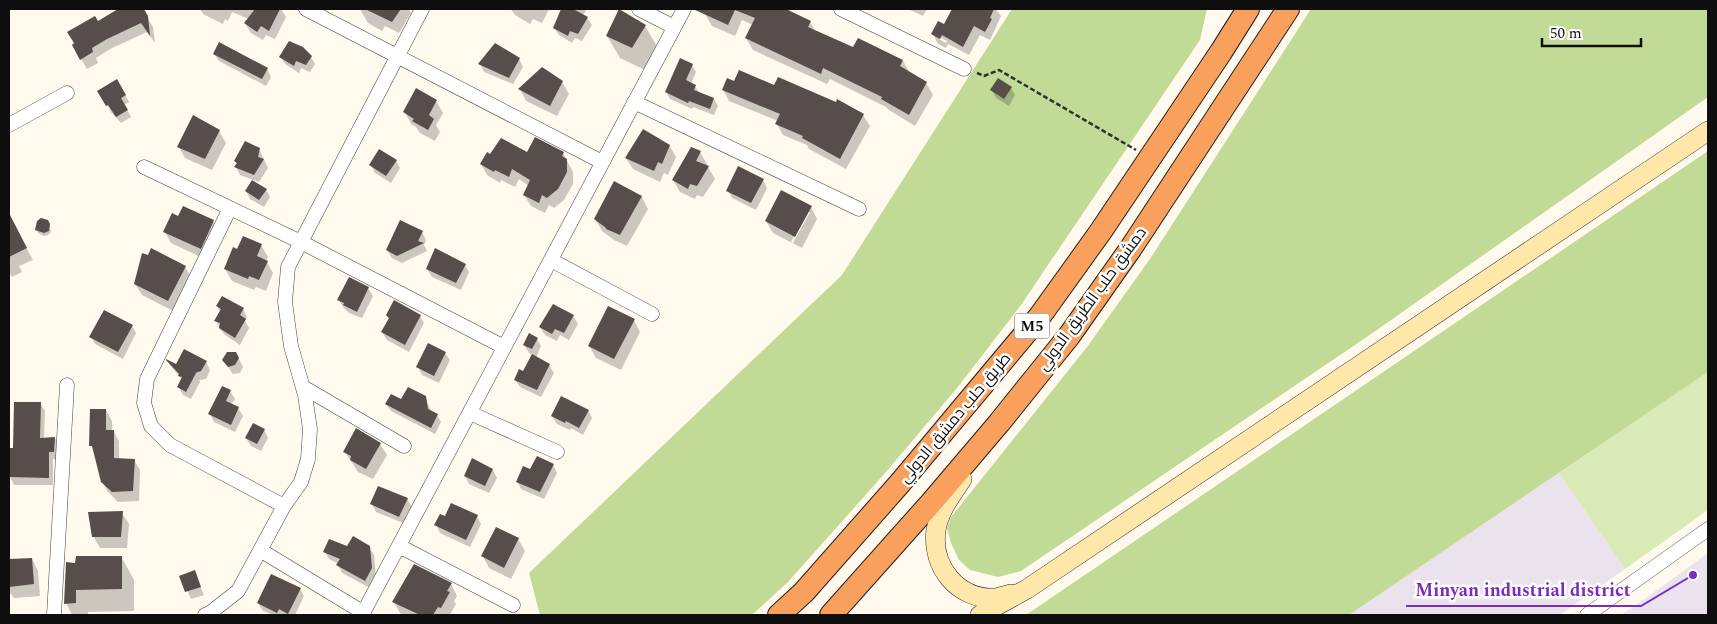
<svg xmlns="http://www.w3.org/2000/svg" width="1717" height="624" font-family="Spectral,Cairo,serif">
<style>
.industrial{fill:#eae2ed}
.green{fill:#daeab7}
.forest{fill:#c1db96}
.shadow{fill:#0003;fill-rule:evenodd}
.building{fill:#574d4a}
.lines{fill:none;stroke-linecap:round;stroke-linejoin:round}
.minor-casing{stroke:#414141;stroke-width:15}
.secondary-casing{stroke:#303030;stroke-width:20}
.trunk-casing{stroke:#1f1f1f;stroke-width:24}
.path{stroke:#303030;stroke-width:2.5;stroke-dasharray:5 2.5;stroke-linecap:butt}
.minor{stroke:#fff;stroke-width:14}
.secondary{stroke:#ffe7a9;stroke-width:19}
.trunk{stroke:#f9a05c;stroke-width:22}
.labels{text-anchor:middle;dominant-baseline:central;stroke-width:5;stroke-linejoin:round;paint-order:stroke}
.shield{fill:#fff;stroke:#565656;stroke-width:1}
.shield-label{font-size:15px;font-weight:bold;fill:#0e0e0e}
.street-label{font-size:16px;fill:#0e0e0e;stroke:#fff}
.leader{fill:none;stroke:#7b2cbf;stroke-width:2}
.callout-dot{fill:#7b2cbf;stroke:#fff;stroke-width:2}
.callout-label{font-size:18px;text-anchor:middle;font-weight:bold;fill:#7b2cbf;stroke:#fff;stroke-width:5;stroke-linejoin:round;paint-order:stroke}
</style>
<rect width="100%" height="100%" fill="#fff9ee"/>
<path class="industrial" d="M1559,473L1625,569L1560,615H1349Z
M1708,553V615H1621L1646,598Z"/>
<path class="green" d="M1708,372V510L1625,569L1559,473Z"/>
<path class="forest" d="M1012,9H1207L1200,40L1021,305L957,388L886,472L788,582L752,615H540L529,573L842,275Z
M1311,9H1708V97L1374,332L1021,571L998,577L970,570L959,560L951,543L947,528L951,517L1087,347L1150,259Z
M1708,151V372L1349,615H1026Z"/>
<path class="shadow" d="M120,9H142L153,27L155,43L147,32L112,48L96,58L98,63L87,69L81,59L97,23Z
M200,9H281L286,17L275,39L266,35L263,40L251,33L245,23L249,19L232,12L228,21L225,19L223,24L203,14Z
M362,9H409L411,13L399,33L385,26L382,31L368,23L361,11Z
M511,9H549L542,23L533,19L530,24L515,15Z
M563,9H585L586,11L583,15L587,18L592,25L582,41L575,38L572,43L559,35L554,28Z
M708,9H783L810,22L816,32L854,49L859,40L903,61L910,73L926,83L933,95L915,126L889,110L886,107L830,79L827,84L753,50L746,38L753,25L742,20L735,36L712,26L705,14Z
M908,9H927L923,16Z
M954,9H996L1001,16L990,40L980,35L969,55L948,44L946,48L938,44L933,34L944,26ZM939,37L947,41L946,43L939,39Z
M645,26L658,48L645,70L620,58L607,36Z
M214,54L267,69L271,77L266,86L219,61Z
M281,57H311L315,64L310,72L301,68L299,73L285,64Z
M519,59L523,67L513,84L484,72L480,64Z
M692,65L696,72L691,84L695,86L700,94L714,99L718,106L714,115L693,107L692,109L670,99L666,92Z
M117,81L129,102L124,105L131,117L121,123L111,112L99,91Z
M562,82L569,94L557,116L526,101L520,89Z
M735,82L775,86L863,115L870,126L846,169L809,149L807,145L783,135L777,124L778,121L729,101L723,90Z
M1011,88L1015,95L1009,106L996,98L992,90Z
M436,101L443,113L436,125L440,132L435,141L420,133L416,127L411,124L405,112Z
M219,131L226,143L212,170L185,158L179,147Z
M669,145L676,157L668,175L664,173L660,182L633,169L626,158Z
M259,149L268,168L259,182L240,175L236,167L237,165L235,161Z
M700,152L707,164L706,166L708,167L715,179L703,197L697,195L695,199L680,192L673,180Z
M563,153L573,172V184L564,200L554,208L549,205L545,213L531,206L524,195L529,186L519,179L515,187L501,180L500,183L487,175L481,164L490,156Z
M396,160L400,168L391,183L375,173L371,165Z
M763,180L767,188L756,210L732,198L728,190Z
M615,183L642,197L648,209L627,246L614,240L602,231L595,219Z
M266,190L270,197L264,207L250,199L246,191Z
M811,207L817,219L802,248L773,233L766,221ZM807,212H810L793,243L791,242Z
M213,221L220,233L207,260L171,243L165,232Z
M48,222L51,232L48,235L44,236L38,233L36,229Z
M15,227L33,260L19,266L22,272L12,277L9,272V231Z
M422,232L426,240L424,245L427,251L402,263L392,258L387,250Z
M261,245L268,257L266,261L273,273L266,291L256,287L254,290L232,281L225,269L238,250Z
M465,265L469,272L461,290L432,277L427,269Z
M185,267L192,278L175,312L142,295L135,284Z
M368,288L373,296L362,318L349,313L343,307L339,300Z
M217,306L243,309L247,317L245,321L249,328L240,345L225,335L220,329L216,321L220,312Z
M387,315L420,316L424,323L409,352L387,340L382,332L389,319Z
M573,316L578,324L569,340L560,335L557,341L545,335L540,327Z
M634,320L640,332L621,370L596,358L589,346Z
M132,326L136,333L123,359L95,344L91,337Z
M537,339L541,346L536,358L549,365L554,373L541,397L520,387L515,380L523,372L533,355L529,353L524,345Z
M236,353L243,367L240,373L233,374L223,360Z
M445,353L450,360L439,383L422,375L418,367Z
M167,361L177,365L206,362L210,370L206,379L199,380L200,382L191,399L183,395L179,387L182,380Z
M230,391L235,399L231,405L238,408L243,416L235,432L214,422L210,414Z
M425,397L431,411L437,415L441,422L435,434L391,411L386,404Z
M40,403L45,411L44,439L55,438L59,446L58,459H53V485H14L10,477V450H14Z
M106,410L112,421V431H114L119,442V459L134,460L140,470L139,501L118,502L108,492L102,481L95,453L91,445Z
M588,410L592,418L583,435L571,428L570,430L557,424L552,416Z
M264,430L268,438L261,451L251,446L246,438Z
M380,444L387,455L373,479L358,472L345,452Z
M553,465L557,473L544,499L521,489L517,481L530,471Z
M493,470L497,478L489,493L469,484L465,476Z
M407,499L412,507L403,523L376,512L372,504Z
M122,513L129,524L127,548H100L93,536Z
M477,516L481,524L470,547L440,533L436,525L446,518Z
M518,539L525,551L511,579L489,568L483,556Z
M369,547L374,555L376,576L370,588L342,573L338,565L339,564L329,559L325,552Z
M122,558L134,580V611L88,612V615H72L66,603L76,564Z
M32,559L38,571L40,596L14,598L11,594H9V561Z
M194,572L204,595L191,599L181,576Z
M451,584L457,596L454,601L456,604L450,615H404L400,613L394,602Z
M300,589L304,596L295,615H273L263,611L258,603Z"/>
<path class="building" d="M118,9H144L148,16L150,36L141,23L107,39L92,48L93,52L80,60L72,45L74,43L67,32L95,16L98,21Z
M255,9H280L269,31L261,26L257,32L244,23Z
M365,9H401L392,22Z
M561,9H573L588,17L578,34L570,31L568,36L553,28Z
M619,9L646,25L632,48L606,36Z
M693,9H786L811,21L808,27L853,47L858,38L903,60L900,66L927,82L909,115L881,99L882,97L823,68L821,74L745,38L755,18L735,10L728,25Z
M952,9H994L990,18L992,19L985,32L974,26L963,47L942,35L940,39L931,34L938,21L944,24Z
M289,41L303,47L312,56L306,65L296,61L294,66L279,57Z
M219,42L268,68L262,79L213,54Z
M495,43L520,58L509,78L478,64Z
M680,58L693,64L686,80L696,85L694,90L714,98L710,109L689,101L688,103L665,92Z
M542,67L563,81L550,106L518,89Z
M739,70L774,85L778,77L836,102L837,99L864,114L840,159L802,138L803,136L775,124L780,114L722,90L727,78L734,81Z
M998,78L1012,87L1004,99L990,90Z
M117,79L126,95L121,98L128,110L116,117L108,105L106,106L97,91Z
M416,88L437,100L429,115L434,119L428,130L412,121L414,119L403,112Z
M193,115L220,130L205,159L177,147Z
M643,129L670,145L662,164L658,162L654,171L625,158Z
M535,137L564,152L562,156L567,159V172L558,189L547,198L542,195L539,203L523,195L530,180L512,169L509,177L495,170L494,172L480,164L487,152L490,154L501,138L527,152Z
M245,141L260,148L258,157L264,159L254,175L234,167L237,163L234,161Z
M691,147L701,151L696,161L709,166L697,186L690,184L688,189L672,180Z
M379,149L397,160L386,176L369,165Z
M738,166L764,179L751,203L726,191Z
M252,180L267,189L259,200L245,191Z
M614,181L642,196L620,235L606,229V228L594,219Z
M781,190L812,206L795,237L765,221Z
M183,206L214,220L201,249L163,232L172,213L178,216Z
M9,213L27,248L9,257Z
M41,218L48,220L50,224L49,231L44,233L35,230L37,221Z
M400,220L423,231L418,241L424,243L397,256L386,250Z
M243,236L262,244L257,256L268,261L259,280L249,276L248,279L224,269L233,247L237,249Z
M151,248L186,266L168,301L134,284L142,253L148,255Z
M435,248L466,264L456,283L426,269Z
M349,277L369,287L357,312L343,305L344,303L337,300Z
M222,296L244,308L240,315L246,319L235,338L219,328L220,323L214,321L221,309L216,306Z
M394,300L421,315L405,345L381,332L389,318L386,315Z
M553,304L574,315L564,333L555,329L552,334L539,327Z
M608,306L635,319L614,359L588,346Z
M104,310L133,325L118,352L89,337Z
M529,333L538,338L532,349L523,345Z
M428,343L446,352L434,376L416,367Z
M184,349L207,361L201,371L195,373H196L186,392L177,387L182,377L178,376L179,374L166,360V359L176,364Z
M227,352H236L239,358L235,365L228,367L222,360Z
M532,354L550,364L537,390L514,380L519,369L523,371Z
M222,386L231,390L226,401L239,407L231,425L208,414Z
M408,387L426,396L428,409L438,414L431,428L385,404L391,394L401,399Z
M561,396L589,410L579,428L566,421L565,423L551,416Z
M14,402H41L40,438L55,437L54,452H49V478L9,477V448H13Z
M90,409H106V430H114V458L135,459L133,491L112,492L101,482L92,446H89Z
M253,423L265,429L257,444L245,438Z
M356,428L381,443L366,469L350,460L351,456L343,452Z
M537,456L554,464L540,492L516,482L523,466L530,469Z
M472,458L493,469L485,486L464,476Z
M378,486L408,498L399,517L370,504Z
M451,503L478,515L466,540L434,525L440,514L445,516Z
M123,511L121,537H92L88,512Z
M496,527L519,538L504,568L481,556Z
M353,536L370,546L372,568L365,581L336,565L340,559L323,552L329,539L347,546Z
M76,556H122V589L76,590V603L64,604L66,562L75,563Z
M32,558L34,584L9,587V559Z
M414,564L452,583L447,591L450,592L441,608L438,607L433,615H420L392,602Z
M195,570L201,587L185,592L179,576Z
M271,574L301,588L288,614L279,609L277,613L257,603Z"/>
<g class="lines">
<defs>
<path id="minor" d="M306,9L602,162
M639,9L674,27
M841,9L964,69
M634,102L859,209
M9,125L67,93
M144,167L301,242L504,347
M230,208L147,379L144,403L151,426L170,445L284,506
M551,260L652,314
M303,387L404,446
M470,413L557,452
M399,546L513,605
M260,550L364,613
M54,615L67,385
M205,615L210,613L238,591L284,506L301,482L308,459L310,429L305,395L291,346L285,302L288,267L422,9
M362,615L684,9
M1587,615L1708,529"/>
<path id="secondary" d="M962,479C951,496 939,511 936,530C931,567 958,600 996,598C1001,597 1007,595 1011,594
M980,615L1027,589L1708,131"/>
<path id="trunk" d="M779,615L804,592L901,482L1040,316L1101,231L1221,52L1248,9
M831,615L931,503L999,423L1069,336L1131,248L1288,9"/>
</defs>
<use href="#minor" class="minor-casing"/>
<use href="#secondary" class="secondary-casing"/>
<use href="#trunk" class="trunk-casing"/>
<path class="path" d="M977,73L984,76L999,70L1136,150"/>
<use href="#minor" class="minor"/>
<use href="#secondary" class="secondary"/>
<use href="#trunk" class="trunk"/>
</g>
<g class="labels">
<rect class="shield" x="1014.5" y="313.5" width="35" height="25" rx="4"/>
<g class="shield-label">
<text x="1032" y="326">M5</text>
</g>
<g class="street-label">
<text transform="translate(1092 299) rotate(-54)">دمشق حلب الطريق الدولي</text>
<text transform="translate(955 418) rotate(-50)">طريق حلب دمشق الدولي</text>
</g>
</g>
<path class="leader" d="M1693 575L1641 606H1406"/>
<circle class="callout-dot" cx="1693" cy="575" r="5"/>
<g class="callout-label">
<text x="1523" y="596">Minyan industrial district</text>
</g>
<rect width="1717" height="624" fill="none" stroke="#0e0e0e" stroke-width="20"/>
<path d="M1542 38v8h99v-8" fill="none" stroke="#0e0e0e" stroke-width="2.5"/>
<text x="1550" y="38" font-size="15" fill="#0e0e0e" stroke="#ffffff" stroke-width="4" paint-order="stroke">50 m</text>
</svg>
